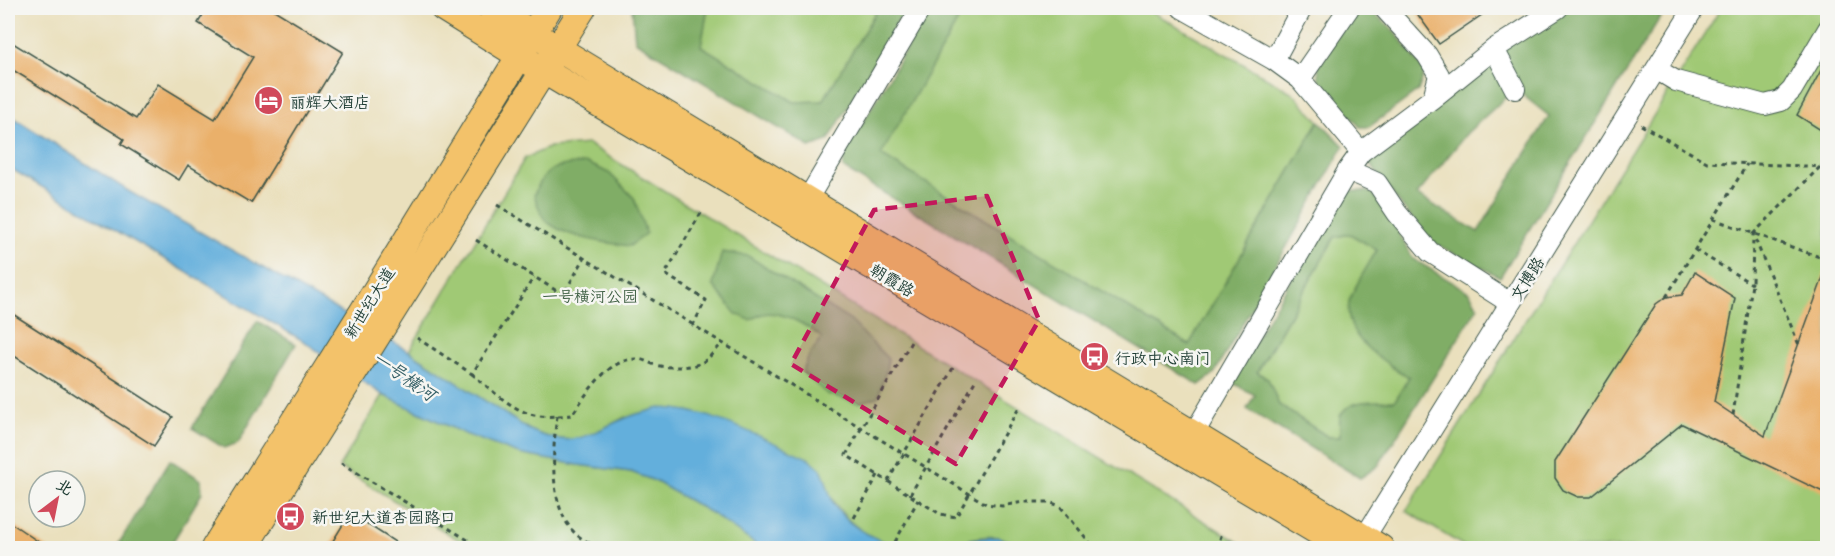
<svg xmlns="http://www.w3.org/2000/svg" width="1835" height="556" font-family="'Playpen Sans','LXGW WenKai TC',sans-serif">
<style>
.green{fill:#a0c975;stroke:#608354;stroke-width:1.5}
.forest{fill:#80ad66;stroke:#50754d;stroke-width:1.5;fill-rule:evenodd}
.water{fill:#64afdc;stroke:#427688;stroke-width:1.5}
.building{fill:#eab06b}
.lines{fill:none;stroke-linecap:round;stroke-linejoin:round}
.minor-casing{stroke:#3d5549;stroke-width:22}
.major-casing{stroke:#3d5549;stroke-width:28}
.path{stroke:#3d5549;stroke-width:3;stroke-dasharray:4.5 4.5;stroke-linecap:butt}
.minor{stroke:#fff;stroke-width:20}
.major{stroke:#f3c26a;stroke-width:26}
.marked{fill:#c2185b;fill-opacity:0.2;stroke:#c2185b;stroke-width:4.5;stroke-dasharray:12 8;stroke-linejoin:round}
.labels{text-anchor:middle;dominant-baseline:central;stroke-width:5;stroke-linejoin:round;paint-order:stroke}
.poi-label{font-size:16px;fill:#1f3d34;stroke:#f6f6f2;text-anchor:start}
.street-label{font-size:16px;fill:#1f3d34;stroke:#f6f6f2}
.park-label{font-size:16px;fill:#3f6044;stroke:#f6f6f2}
.water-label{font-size:18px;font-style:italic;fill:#345f66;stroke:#f6f6f2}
</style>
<rect width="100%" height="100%" fill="#f6f6f2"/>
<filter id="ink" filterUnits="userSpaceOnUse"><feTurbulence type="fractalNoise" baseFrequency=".0167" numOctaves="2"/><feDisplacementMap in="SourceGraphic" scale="12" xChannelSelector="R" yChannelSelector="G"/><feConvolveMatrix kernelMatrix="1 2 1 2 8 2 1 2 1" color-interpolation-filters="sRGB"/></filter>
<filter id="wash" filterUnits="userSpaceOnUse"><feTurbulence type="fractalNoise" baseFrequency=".008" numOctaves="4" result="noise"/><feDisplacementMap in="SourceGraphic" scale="24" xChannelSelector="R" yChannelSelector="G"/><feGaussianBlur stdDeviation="1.35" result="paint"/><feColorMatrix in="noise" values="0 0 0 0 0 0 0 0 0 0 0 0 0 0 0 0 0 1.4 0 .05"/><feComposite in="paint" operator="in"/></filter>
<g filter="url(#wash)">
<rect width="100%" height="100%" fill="#eae0bd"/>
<path class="green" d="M708,8H878L823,101L794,102L701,46Z
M965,8H1146L1293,93L1319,121L1189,345L880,155Z
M1721,8H1827V548H1467L1406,511Z
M588,144L1248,548H1028C1018,545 1007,539 997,537C977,534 953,545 933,548C891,555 848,530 829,493L625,417C588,437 569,450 528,429L409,351L525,158L550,147Z
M1350,234L1377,249L1349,301L1391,367L1409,377L1395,401L1367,402L1340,416V437H1328L1279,405L1268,379L1257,373L1335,237Z
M383,395L465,434L519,454L578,465L631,472L655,481L711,513L754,543L758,548H472L339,467Z"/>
<path class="forest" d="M632,8H708L701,46L794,102L823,101L878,8H906L828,141L810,147L635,41Z
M930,8H965L881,155L1189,345L1319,121L1344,146L1214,374L1199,385L843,168L845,153Z
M1558,8H1666L1500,277L1434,243L1404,209L1361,152ZM1515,89L1549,116L1478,232L1417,195L1467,133Z
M1354,9C1386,9 1407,50 1425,72L1418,91L1369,127H1360L1319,80L1318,64Z
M587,163L609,173L634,198L646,233L630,246C607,243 557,237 543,217C539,210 537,202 534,195C546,165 556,166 587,163Z
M1343,190L1372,192L1389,215L1413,259L1469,292L1478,307L1378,466L1360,478L1247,409L1255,395L1231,382ZM1350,234L1377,250C1370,262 1351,291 1349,303C1343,339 1383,361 1409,377L1395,401C1378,402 1347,397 1340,417C1339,422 1340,431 1340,437H1328L1279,405L1268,379L1257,372L1335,237Z
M722,252L748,256L851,321L888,359L886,371L878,397L859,403L827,394L802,372L810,354L822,338C808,326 782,310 763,314C759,315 754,318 750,320L736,314L713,285Z
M257,321L296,344L238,443L224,448L192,428Z
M170,460L201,480L202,493L169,548H116Z"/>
<path class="water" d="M8,114L130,192L409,351L528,429C582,456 595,424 644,412C650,411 656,408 662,408C711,409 765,440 810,459C813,462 818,466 821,469C828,481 828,497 837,509C854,531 884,545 911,548H758L754,543L711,513L655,481L631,472L578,465L519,454L465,434L383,395L300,339L8,167Z
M997,537L1028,548H931L973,539Z"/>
<g id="blocks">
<path class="building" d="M207,8H271L343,52L251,203L188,165L179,180L121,144L124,139L8,67V51L13,43L136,119L158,84L215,119L253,57L198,23Z
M1413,8H1492L1439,44Z
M1827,59V134L1797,115Z
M1826,269L1827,270V494L1682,424L1591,497H1578L1563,490L1555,478V462L1656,304L1666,297L1682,295L1695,272L1735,298L1714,402L1765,436Z
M8,311L173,417L154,446L8,352Z
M350,513L406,549H328Z
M8,521L49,549H8Z"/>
</g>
</g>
<g filter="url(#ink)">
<use href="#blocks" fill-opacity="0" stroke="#3d5549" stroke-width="1.5"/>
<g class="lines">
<defs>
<path id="minor" d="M1182,8L1274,60
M1494,49L1515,89
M1656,69L1676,81L1765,105L1781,101L1792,90L1828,29
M1300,79L1349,8
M1433,98L1494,49L1558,8
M1361,152L1433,98L1439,75L1427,55L1384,8
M1348,170L1377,183L1397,213L1430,252L1510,303
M807,200L921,8
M1193,435L1348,170L1361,152L1300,79L1274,60L1302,8
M1358,548L1694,8"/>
<path id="major" d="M443,8L544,71L1345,548
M491,8L1381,548
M214,548L363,311L549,8
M244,548L583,8"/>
</defs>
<use href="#minor" class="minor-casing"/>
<use href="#major" class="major-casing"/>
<path class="path" d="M1641,125L1707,162L1828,167
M497,205L692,324
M701,213L665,274L706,300L693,325L986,504L1002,506L1023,502H1049L1060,506L1094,548
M1713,219L1828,260
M1753,234L1828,159
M476,240L563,295L584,259
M1695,250L1752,284
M1666,297L1747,164
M417,338L472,374L534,277
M911,342L846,455L940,514L956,517L1019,408
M472,374C488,387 510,408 530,414C543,418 559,416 572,415C586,394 608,358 637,359C643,359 649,363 655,365C664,368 692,368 701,363C709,359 716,349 722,344
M1733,415L1752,284L1753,234L1799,345
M557,416C552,453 547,521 586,541C594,545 605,546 614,548
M341,463L481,548
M888,481L953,368
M910,495L975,381
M854,518L878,475
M895,542L918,500
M1217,548L1222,533"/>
<use href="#minor" class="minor"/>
<use href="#major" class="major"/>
</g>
</g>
<path class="marked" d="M987,196L1039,320L956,464L791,364L874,210Z"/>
<defs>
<symbol id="hotel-disc" viewBox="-11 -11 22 22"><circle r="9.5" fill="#d1495b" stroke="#f6f6f2"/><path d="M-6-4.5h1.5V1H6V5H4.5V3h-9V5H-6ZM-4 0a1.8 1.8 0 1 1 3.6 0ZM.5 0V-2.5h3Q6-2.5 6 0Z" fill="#fff"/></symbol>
<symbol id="bus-disc" viewBox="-11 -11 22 22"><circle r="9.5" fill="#d1495b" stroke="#f6f6f2"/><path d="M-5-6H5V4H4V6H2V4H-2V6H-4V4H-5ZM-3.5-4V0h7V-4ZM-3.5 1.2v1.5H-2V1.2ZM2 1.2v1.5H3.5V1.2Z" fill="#fff"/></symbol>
</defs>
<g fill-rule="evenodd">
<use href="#hotel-disc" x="252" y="84" width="33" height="33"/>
<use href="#bus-disc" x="1078" y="340" width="33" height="33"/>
<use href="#bus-disc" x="274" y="500" width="33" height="33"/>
</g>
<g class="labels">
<g class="poi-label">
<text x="290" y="101">丽辉大酒店</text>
<text x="1115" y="357">行政中心南门</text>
<text x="312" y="516">新世纪大道杏园路口</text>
</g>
<g class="street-label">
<text transform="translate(1526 278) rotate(-58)">文博路</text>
<text transform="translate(893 279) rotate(31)">朝霞路</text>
<text transform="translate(368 302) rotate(-58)">新世纪大道</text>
</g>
<g class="park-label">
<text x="590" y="295">一号横河公园</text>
</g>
<g class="water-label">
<text transform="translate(405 375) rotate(35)">一号横河</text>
</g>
</g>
<rect width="1835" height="556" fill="none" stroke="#f6f6f2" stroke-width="30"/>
<g transform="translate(57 499) rotate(32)"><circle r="28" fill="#f6f6f2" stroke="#a0aca6" stroke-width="1.5"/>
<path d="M0-4.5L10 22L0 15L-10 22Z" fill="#d1495b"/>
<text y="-9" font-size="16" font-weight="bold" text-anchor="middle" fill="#1f3d34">北</text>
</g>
</svg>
